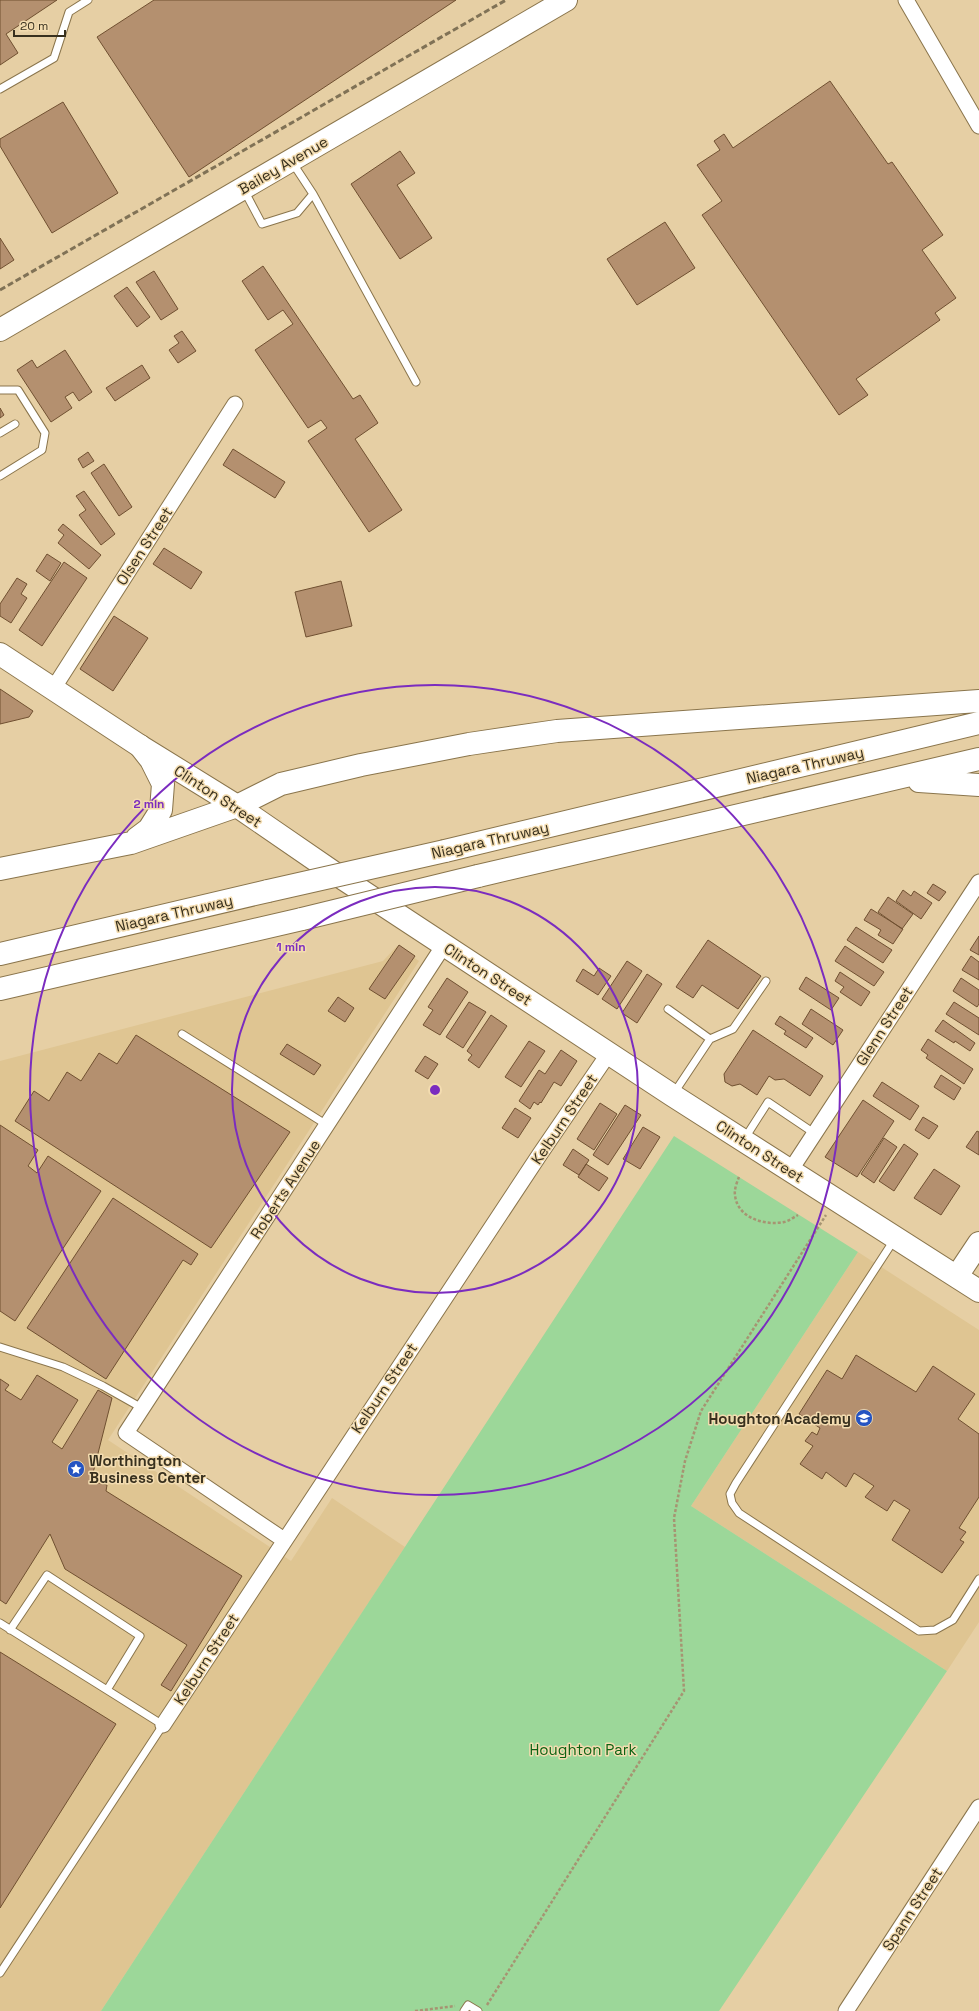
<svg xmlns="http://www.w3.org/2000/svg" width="979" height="2011" font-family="'Space Grotesk',sans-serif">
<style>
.built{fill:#dfc592}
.green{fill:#9cd799}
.building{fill:#b4906f;stroke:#705031}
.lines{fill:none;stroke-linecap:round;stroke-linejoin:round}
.service-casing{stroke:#8a754c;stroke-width:9}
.minor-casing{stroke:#8a754c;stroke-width:17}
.primary-casing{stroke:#8a754c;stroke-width:24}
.motorway-casing{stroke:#8a754c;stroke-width:24}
.path{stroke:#a69472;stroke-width:2.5;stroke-dasharray:3 2;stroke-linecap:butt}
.service{stroke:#fff;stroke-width:7}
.minor{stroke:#fff;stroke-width:15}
.primary{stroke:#fff;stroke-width:22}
.motorway{stroke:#fff;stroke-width:22}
.rail{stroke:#807256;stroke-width:3;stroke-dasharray:6 3;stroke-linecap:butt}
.motorway-bridge-casing{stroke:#8a754c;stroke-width:24;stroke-linecap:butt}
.motorway-bridge{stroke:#fff;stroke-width:22}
.ring{fill:none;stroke:#7b2cbf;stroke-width:2}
.labels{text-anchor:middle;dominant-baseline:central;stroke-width:3;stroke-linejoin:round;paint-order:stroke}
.street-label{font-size:15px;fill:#38301e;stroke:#f3dcb0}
.poi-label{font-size:15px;font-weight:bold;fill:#38301e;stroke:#f3dcb0;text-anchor:end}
.park-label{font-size:15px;fill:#0c6213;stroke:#f3dcb0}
.centre{fill:#7b2cbf;stroke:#f3dcb0;stroke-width:2}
.ring-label{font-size:12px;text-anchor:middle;font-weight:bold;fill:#7b2cbf;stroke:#f3dcb0;stroke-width:3;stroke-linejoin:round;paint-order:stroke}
</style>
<rect width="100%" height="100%" fill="#e6cfa4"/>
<path class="built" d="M397,946L419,961L108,1440L291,1561L332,1498L405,1547L101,2011H0V1061L383,961Z
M858,1252L979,1330V1622L947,1671L691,1506Z"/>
<path class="green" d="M674,1136L858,1252L691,1506L947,1671L719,2011H101Z"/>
<path class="building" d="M0,0H57L6,34L18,53L0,65Z
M154,0H456L189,177L97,37Z
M830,81L888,164L892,162L943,235L922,250L956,298L935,313L940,320L856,379L868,395L839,415L702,215L722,201L697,165L720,150L714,141L724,134L733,148Z
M63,102L118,193L52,233L0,146V139Z
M400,151L415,173L397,185L432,238L400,259L351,184Z
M665,222L695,268L637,305L607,259Z
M0,238L14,260L0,269Z
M263,266L353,399L360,395L378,423L355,439L402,510L369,532L308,441L327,428L321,420L308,428L255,350L293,324L283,310L268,320L242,281Z
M154,271L178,309L161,320L136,282Z
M127,287L150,317L137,327L114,296Z
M182,331L196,351L178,363L169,350L179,343L174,336Z
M65,350L92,392L79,401L73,392L65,397L72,408L51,422L17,370L32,360L37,368Z
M142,365L150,378L115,401L106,388Z
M0,408L4,415L0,418Z
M233,449L285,482L275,498L223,465Z
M88,452L94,461L83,468L78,459Z
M104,464L132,507L119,516L91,473Z
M84,491L115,534L101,545L79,515L86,510L76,496Z
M63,524L101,555L89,569L58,543L64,535L58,530Z
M164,548L202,572L191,589L153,564Z
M47,554L61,563L50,581L36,571Z
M64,562L87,578L42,646L19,630Z
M17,578L27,584L21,594L27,598L11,623L0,616V604Z
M341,581L352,626L306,637L295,592Z
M114,616L148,638L113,691L80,669Z
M0,689L33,711L29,717L0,724Z
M933,884L946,892L939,901L927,893Z
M903,890L911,896L914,891L932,903L921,919L896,901Z
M888,897L913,914L902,929L878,912Z
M871,909L903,929L893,944L878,935L881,930L864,920Z
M856,927L892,950L883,963L847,940Z
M979,936V955L970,950Z
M708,940L761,976L738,1009L702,985L693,998L676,987Z
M399,945L415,956L385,999L369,989Z
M845,946L884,972L874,986L835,961Z
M971,956L979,962V980L962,970Z
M627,961L642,971L617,1009L602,999Z
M599,968L611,976L598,995L576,981L583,969L594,976Z
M840,972L870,992L861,1006L840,992L844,987L835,981Z
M647,974L662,984L637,1023L622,1013Z
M806,977L839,998L831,1010L799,989Z
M447,978L468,992L440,1035L423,1025L433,1010L428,1007Z
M961,978L979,990V1004L977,1007L953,991Z
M338,997L354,1008L345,1022L328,1011Z
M469,1002L486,1012L463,1048L446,1037Z
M954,1002L979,1018V1035L946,1014Z
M811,1009L843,1030L833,1045L802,1024Z
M491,1015L507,1026L479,1068L468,1060L472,1055L467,1051Z
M780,1016L813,1038L806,1048L784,1034L786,1031L775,1024Z
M943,1020L975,1043L970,1051L955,1041L954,1043L935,1031Z
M753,1030L823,1076L810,1096L784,1079L775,1080L769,1076L757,1095L740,1084L732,1086L725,1082L724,1074Z
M136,1035L290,1132L211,1248L15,1121L34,1091L49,1101L67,1072L81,1081L99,1053L117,1064Z
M928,1039L973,1069L964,1084L926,1058L928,1055L921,1050Z
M529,1041L545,1051L521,1087L505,1077Z
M287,1044L321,1065L314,1075L280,1054Z
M561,1050L577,1061L561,1086L554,1082L541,1103L540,1102L538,1105L534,1102L530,1109L519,1101L539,1070L545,1074Z
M425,1056L438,1064L428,1079L415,1071Z
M941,1075L961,1088L954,1100L934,1087Z
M882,1082L919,1106L910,1120L873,1096Z
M863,1100L894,1121L857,1177L825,1157Z
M600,1103L617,1114L594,1150L577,1139Z
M625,1105L641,1115L608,1165L593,1155Z
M515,1108L531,1118L518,1138L502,1128Z
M923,1117L938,1126L929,1139L915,1130Z
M0,1125L38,1150L28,1166L37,1173L48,1156L101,1191L15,1321L0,1311Z
M643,1127L660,1137L640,1169L623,1159Z
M977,1131L979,1132V1155L966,1147Z
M884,1138L897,1147L874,1183L861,1174Z
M904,1144L918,1154L894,1191L879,1181Z
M573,1149L589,1160L579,1175L563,1165Z
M586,1164L608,1178L599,1191L578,1177Z
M934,1169L960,1186L941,1215L914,1198Z
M113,1198L198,1254L191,1265L183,1260L106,1379L27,1328Z
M856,1355L916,1392L933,1366L975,1394L958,1419L979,1434V1497L959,1528L966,1532L960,1540L964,1542L942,1573L892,1540L910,1510L894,1500L887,1511L865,1497L874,1486L854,1473L846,1487L826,1472L822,1479L800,1464L813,1446L805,1441L812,1432L817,1435L820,1428L799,1414L827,1370L842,1379Z
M37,1375L78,1400L52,1442L62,1449L98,1390L112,1398L91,1481L107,1485L106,1491L242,1576L171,1691L161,1685L187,1645L65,1569L50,1534L6,1604L0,1600V1379L9,1385L5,1390L21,1400Z
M0,1652L116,1724L0,1908Z"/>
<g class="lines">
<defs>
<path id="service" d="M0,89L54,58L69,12L88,0
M244,190L262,224L297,213L313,194L292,162
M313,194L416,382
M0,390H18L45,433L42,450L0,476
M0,433L15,424
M668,1009L710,1039L674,1093
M182,1034L327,1125
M710,1039L733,1029L766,981
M745,1138L768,1102L814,1133
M894,1240L736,1483L730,1494L732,1503L739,1513L919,1631L935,1630L953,1620L979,1579
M0,1347L63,1367L103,1386L142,1408
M0,1623L163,1725L0,1973
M10,1630L47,1575L140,1636L107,1690
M464,2011L468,2005L478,2011"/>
<path id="minor" d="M906,0L979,126
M53,689L235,404
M790,1171L979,882
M284,1540L126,1433L444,945
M163,1725L540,1154L609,1053
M846,2011L979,1807"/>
<path id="primary" d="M0,330L566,0
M0,654L140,746L237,806L333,872L672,1095L979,1291
M957,1276L979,1243"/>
<path id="motorway" d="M919,781L979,785
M137,838L149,829L161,810L163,784L151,760L140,746
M445,851L979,723
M0,869L131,843L237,806L281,784L361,765L469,744L557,731L979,701
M478,876L979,759
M0,954L268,891
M0,989L302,919"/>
</defs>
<use href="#service" class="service-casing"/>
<use href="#minor" class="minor-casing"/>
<use href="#primary" class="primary-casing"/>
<use href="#motorway" class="motorway-casing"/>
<path class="path" d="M739,1177C737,1182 734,1190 735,1195C737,1218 765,1226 784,1222C789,1221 794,1217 798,1215
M487,2005L684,1691L674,1518L685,1461L701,1411L826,1215
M415,2011L455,2006"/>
<use href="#service" class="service"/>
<use href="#minor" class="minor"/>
<use href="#primary" class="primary"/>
<use href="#motorway" class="motorway"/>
<path class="rail" d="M0,290L506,0"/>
<defs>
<path id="motorway-bridge" d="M268,891L445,851
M302,919L478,876"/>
</defs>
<use href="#motorway-bridge" class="motorway-bridge-casing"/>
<use href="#motorway-bridge" class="motorway-bridge"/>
</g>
<g class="ring">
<circle cx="435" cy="1090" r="203"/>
<circle cx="435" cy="1090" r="405"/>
</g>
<defs>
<symbol id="school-disc" viewBox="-11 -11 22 22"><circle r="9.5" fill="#2554c2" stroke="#f3dcb0"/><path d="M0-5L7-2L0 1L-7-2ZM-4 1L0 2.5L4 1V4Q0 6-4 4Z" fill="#fff"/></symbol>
<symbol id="sight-disc" viewBox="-11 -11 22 22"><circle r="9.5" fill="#2554c2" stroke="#f3dcb0"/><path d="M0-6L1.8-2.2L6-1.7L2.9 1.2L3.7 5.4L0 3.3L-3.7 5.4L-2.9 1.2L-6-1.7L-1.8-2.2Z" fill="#fff"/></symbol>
</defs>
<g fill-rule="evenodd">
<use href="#school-disc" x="854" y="1408" width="20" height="20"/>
<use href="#sight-disc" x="66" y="1459" width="20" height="20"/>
</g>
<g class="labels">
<g class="street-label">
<text transform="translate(283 165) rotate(-30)">Bailey Avenue</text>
<text transform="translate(144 546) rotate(-57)">Olsen Street</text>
<text transform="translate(805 765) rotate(-13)">Niagara Thruway</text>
<text transform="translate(218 796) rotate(33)">Clinton Street</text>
<text transform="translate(490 840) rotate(-13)">Niagara Thruway</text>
<text transform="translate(174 913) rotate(-13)">Niagara Thruway</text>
<text transform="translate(488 974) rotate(33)">Clinton Street</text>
<text transform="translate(884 1026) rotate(-57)">Glenn Street</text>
<text transform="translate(564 1119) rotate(-56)">Kelburn Street</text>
<text transform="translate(760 1151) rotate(33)">Clinton Street</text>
<text transform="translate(285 1189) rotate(-57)">Roberts Avenue</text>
<text transform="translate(384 1388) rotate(-56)">Kelburn Street</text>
<text transform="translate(206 1659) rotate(-57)">Kelburn Street</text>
<text transform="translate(912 1909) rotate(-57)">Spann Street</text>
</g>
<g class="poi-label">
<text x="851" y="1418">Houghton Academy</text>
<text x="89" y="1460" text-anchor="start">Worthington<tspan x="89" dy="17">Business Center</tspan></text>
</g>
<g class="park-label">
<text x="583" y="1749">Houghton Park</text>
</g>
</g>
<circle cx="435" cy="1090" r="6" class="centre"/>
<g class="ring-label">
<text x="149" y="808">2 min</text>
<text x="291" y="951">1 min</text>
</g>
<path d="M14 30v6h51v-6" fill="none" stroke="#38301e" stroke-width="2"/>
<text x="20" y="30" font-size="12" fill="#38301e" stroke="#f3dcb0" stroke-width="3" paint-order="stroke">20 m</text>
</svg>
